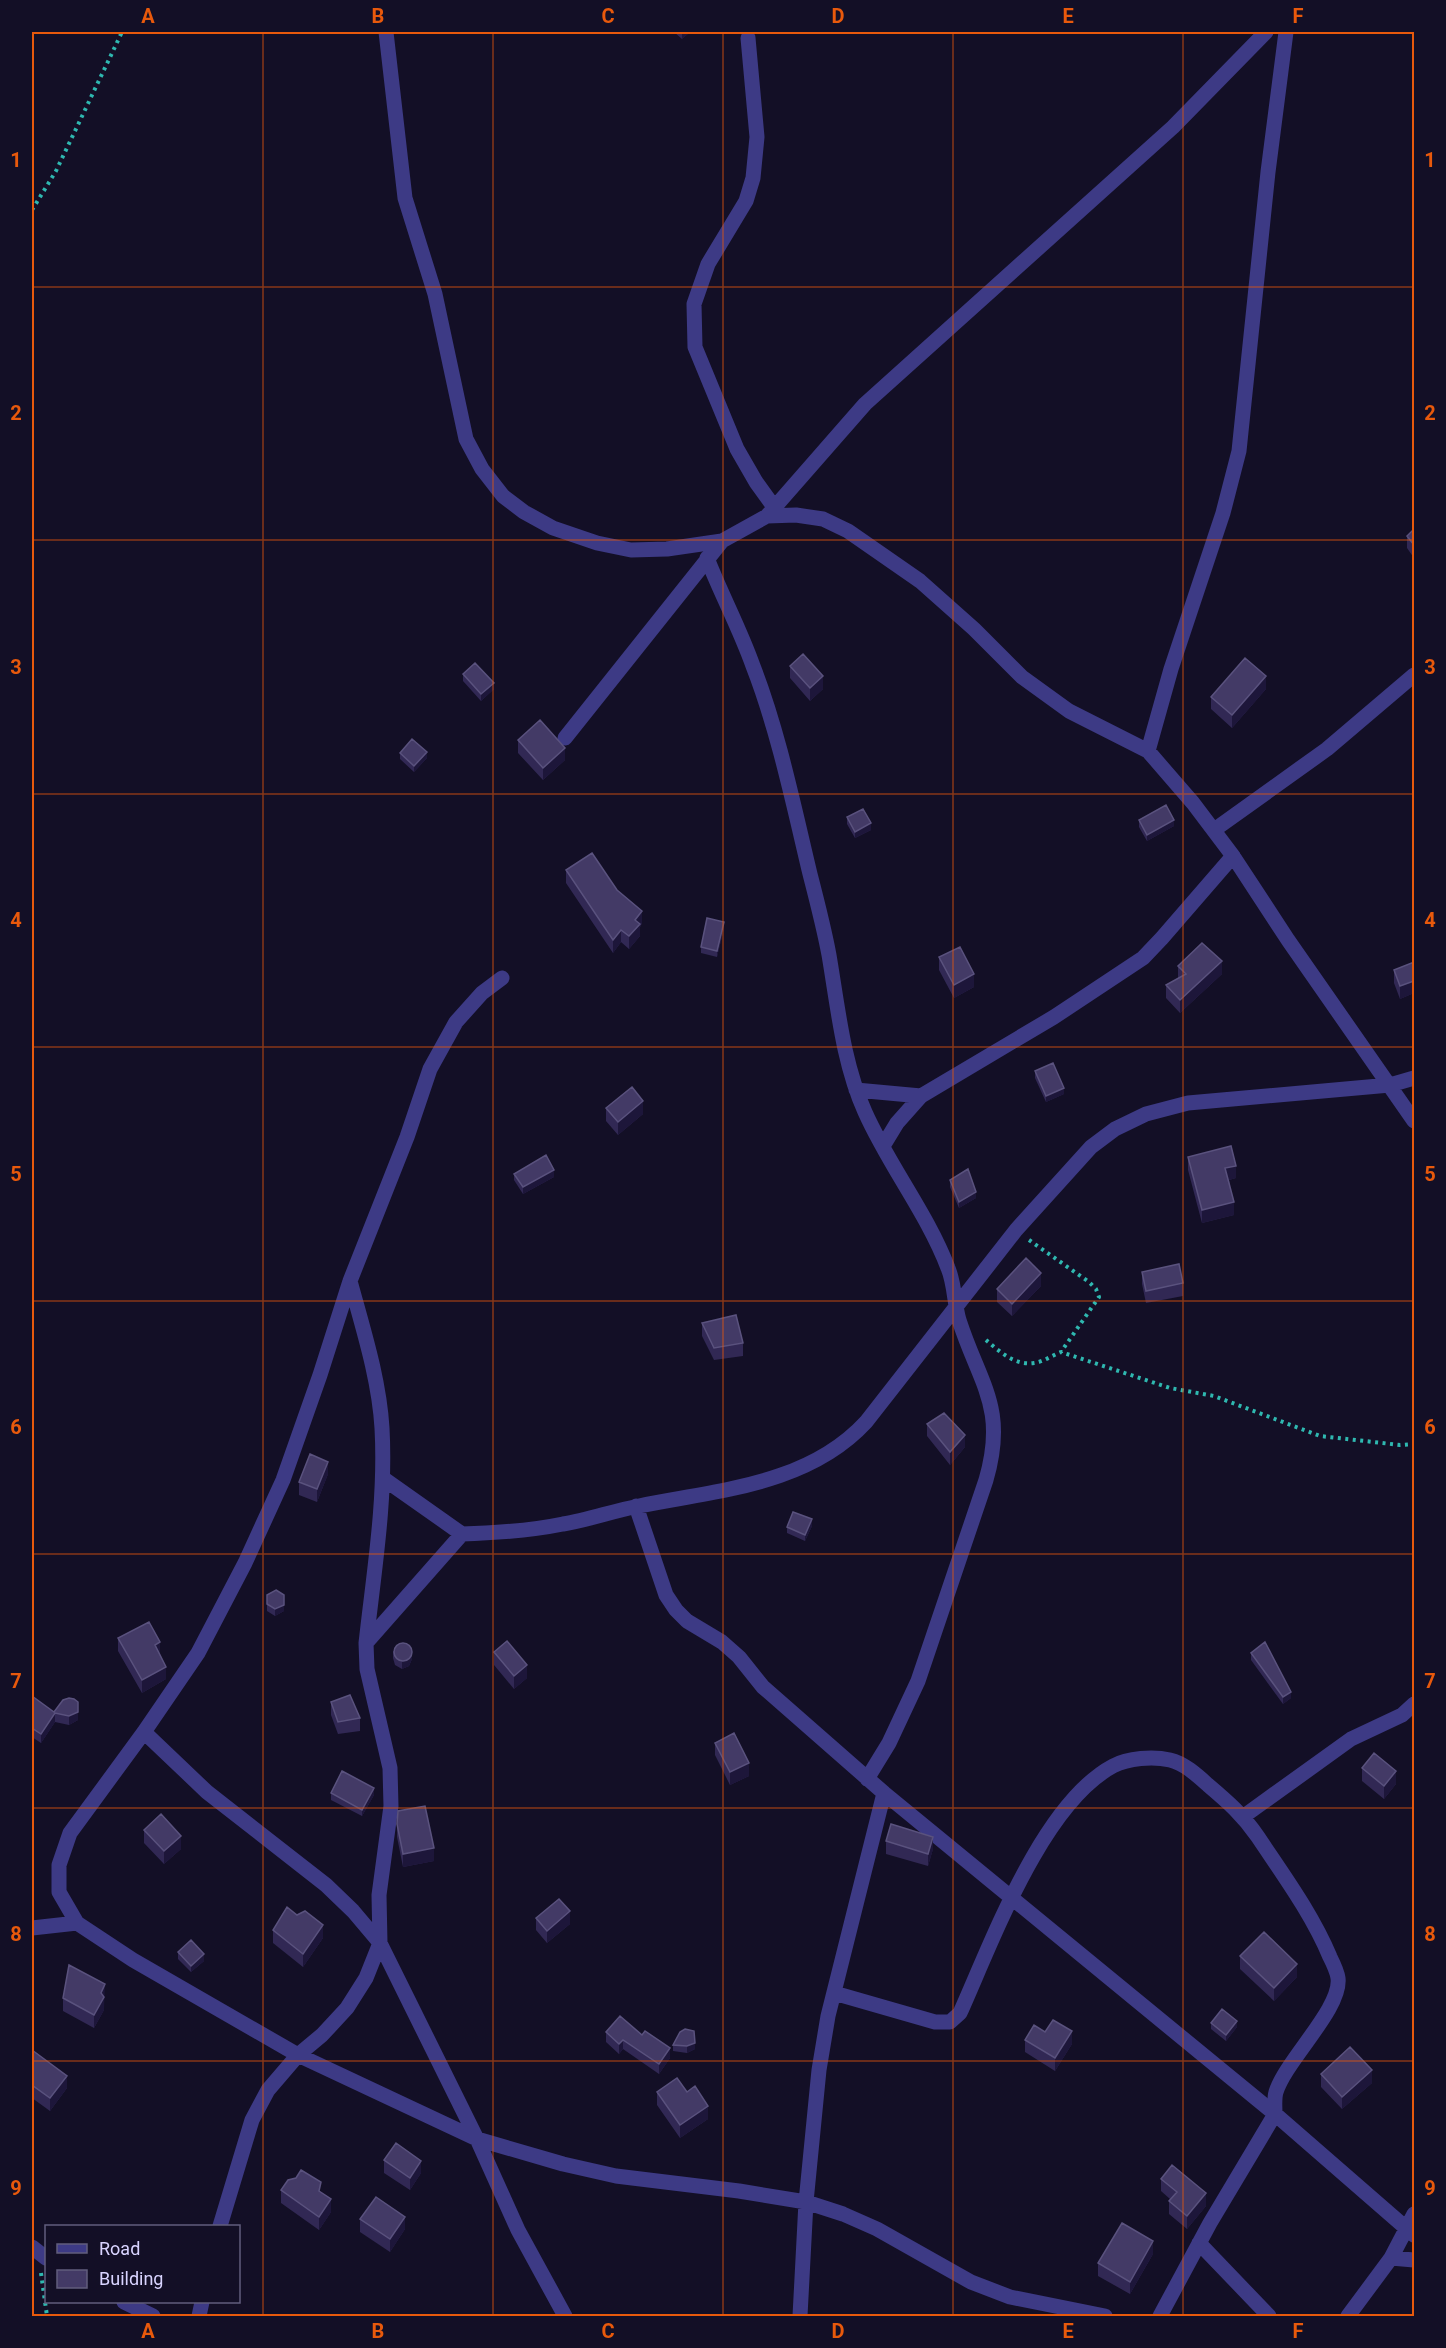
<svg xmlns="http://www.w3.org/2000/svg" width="1446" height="2348" font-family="Roboto,sans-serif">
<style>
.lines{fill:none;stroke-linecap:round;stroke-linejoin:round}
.path{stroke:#2fb8b0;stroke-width:4;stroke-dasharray:3 4.5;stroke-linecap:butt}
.minor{stroke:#3d3a85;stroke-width:15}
.wall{fill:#312854}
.shaded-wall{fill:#1d163a}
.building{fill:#433a66;stroke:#5a527e;stroke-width:1.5}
.grid{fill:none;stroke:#e8590c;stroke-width:1.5;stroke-opacity:0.55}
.neatline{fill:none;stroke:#e8590c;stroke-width:2}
.grid-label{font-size:20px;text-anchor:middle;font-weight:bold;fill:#e8590c}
</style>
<rect width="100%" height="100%" fill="#130f26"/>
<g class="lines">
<path class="path" d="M32,210L56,171L122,32
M1029,1240L1089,1282L1096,1289L1099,1297L1061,1352
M986,1340C999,1351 1015,1366 1034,1363C1043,1362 1053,1355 1061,1352L1170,1388L1214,1396L1320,1436L1400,1445L1414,1444
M41,2273L47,2316"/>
<path class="minor" d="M386,32L405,198L435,294L466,439L482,469L503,496L524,512L553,528L597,543L631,550L667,549L722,541
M748,38L757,137L753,178L746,201L708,264L694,304L695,347L737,449L756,482L774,507
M767,516L865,404L1173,127L1266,32
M707,558C721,594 740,629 753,666C778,730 794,807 810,874C817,901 824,928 829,955C838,1008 843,1063 865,1112C889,1166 927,1213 948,1268C955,1285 954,1303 959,1320C980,1385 1007,1407 986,1480L918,1681L889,1743L867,1779
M565,738L722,541L767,516L796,515L823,519L848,531L920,581L974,629L1022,677L1069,711L1148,751L1193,803L1233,856L1288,940L1414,1121
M1148,751L1171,669L1223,513L1239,451L1268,172L1286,32
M1214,830L1327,749L1414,675
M502,978L482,993L456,1022L430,1069L407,1137L350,1281L320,1375L283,1480L245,1563L198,1653L144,1732L70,1833L59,1865V1892L77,1923L133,1960L298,2055L477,2139L563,2164L616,2176L739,2191L806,2202L843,2214L877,2229L971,2282L1010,2297L1105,2316
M856,1090L921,1096L1054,1017L1143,958L1162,938L1233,856
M883,1146L897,1123L921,1096
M384,1479L462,1534
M636,1506L666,1595L676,1610L687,1621L722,1642L739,1657L763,1687L884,1793L828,2016L819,2070L806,2202L800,2316
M366,1643L462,1534C496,1533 529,1531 563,1524C588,1520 613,1511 639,1506C718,1490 808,1485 866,1422L1016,1230L1091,1147L1115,1129L1146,1114L1188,1103L1390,1085L1414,1078
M144,1732L207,1792L326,1885L353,1911L380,1943L477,2139L518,2230L565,2316
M884,1793L1275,2114L1414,2235
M1244,1816L1351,1739L1402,1715L1414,1704
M32,1928L77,1923
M834,1993L935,2022H950L960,2013C992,1942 1042,1804 1113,1766C1128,1758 1153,1756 1170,1760C1184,1763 1198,1776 1208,1785C1228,1802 1243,1815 1258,1837C1284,1876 1312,1914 1330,1957C1333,1963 1337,1971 1338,1978C1342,2008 1286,2060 1276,2092C1274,2099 1275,2107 1275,2114L1210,2223L1160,2316
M220,2226L252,2120L268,2090L298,2055L322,2035L347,2008L366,1978L380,1943L379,1895L391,1806L390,1768L367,1669L366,1643C374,1571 386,1500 382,1428C379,1378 363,1329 350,1281
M1199,2243L1269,2316
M32,2247L46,2258
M1391,2258L1414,2260
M124,2302L153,2316
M199,2316L202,2302
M1348,2316L1391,2258L1414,2214"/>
</g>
<path class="wall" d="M674,32H690L682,39Z
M1414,529V558L1407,548V536Z
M790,666L823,689L810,701L790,678Z
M463,674L494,689L481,701L463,681Z
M1266,689L1232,728L1211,709V697Z
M518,740L565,760L543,780L518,753Z
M400,753L427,758L414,772L400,759Z
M847,817L871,830L855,838L847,824Z
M1139,820L1174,826L1147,841L1139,827Z
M566,870L617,890L642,923L640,927V936L629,949L621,942L613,953L566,883Z
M724,928L717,957L701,953V947Z
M939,957L974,987L954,998L939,970Z
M1414,962V993L1400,999L1394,983V970Z
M1178,966L1222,974L1180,1013L1166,998V985L1178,978Z
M1035,1071L1064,1094L1046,1102L1035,1078Z
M606,1108L643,1114L618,1135L606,1121Z
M1188,1157L1236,1178L1229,1180L1234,1215L1202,1223L1188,1170Z
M514,1174L554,1177L523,1194L514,1180Z
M950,1180L976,1198L959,1208L950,1187Z
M1142,1272L1183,1283V1296L1146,1303L1142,1284Z
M1041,1286L1012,1316L997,1302V1289Z
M702,1323L743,1343V1356L714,1360L702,1336Z
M927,1424L965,1447L950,1465L927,1436Z
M328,1474L317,1502L299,1495V1482Z
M812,1526L805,1541L787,1533V1527Z
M267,1595L284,1611L275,1616L267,1611Z
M118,1638L160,1654L166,1679L142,1693L118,1651Z
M393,1651L412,1659L409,1666L402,1669L395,1665L393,1658Z
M494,1652L527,1678L514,1689L494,1665Z
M1251,1653L1291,1698L1283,1704L1251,1660Z
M32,1696L54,1712L63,1700L78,1720L69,1725L55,1722L41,1743L32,1737Z
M331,1702L360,1718V1731L338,1734L331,1715Z
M715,1743L749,1776L730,1785L715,1755Z
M1362,1768L1396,1784L1384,1799L1362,1781Z
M331,1793L374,1795L362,1816L331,1800Z
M397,1824L434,1861L403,1867L397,1837Z
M144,1830L181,1849L164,1864L144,1843Z
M886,1841L933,1849L928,1866L886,1854Z
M536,1918L570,1924L547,1943L536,1930Z
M273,1930L323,1938L303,1967L273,1943Z
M178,1952L204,1961L191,1972L178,1959Z
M1240,1956L1297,1977L1274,2001L1240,1969Z
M105,1997L104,1999V2010L94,2028L63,2011V1998Z
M1211,2023L1237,2027L1226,2041L1211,2029Z
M606,2032L642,2035L670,2058L659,2074L623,2049L619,2054L606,2042Z
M680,2032L695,2049L687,2053L673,2051V2045Z
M1045,2032L1072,2044L1055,2071L1025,2052V2040Z
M32,2050L67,2088L50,2111L32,2098Z
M1321,2074L1372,2083L1342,2109L1321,2087Z
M657,2092H687L708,2119L680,2138L657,2105Z
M384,2160L421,2173L410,2190L384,2173Z
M1161,2179L1206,2206L1187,2229L1169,2214V2201L1170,2199L1161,2191Z
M281,2190L321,2193L331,2212L319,2230L281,2203Z
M360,2219L405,2229L390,2252L360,2232Z
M1153,2254L1130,2294L1098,2276V2263Z"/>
<path class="shaded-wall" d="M682,32H690L682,39Z
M823,676V689L810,701V688Z
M1266,676V689L1232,728V715Z
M494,683V689L481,701V694Z
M565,748V760L543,780V768Z
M427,752V758L414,772V766Z
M1174,820V826L1147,841V835Z
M871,823V830L855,838V832Z
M642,911V923L640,927V936L629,949V936L635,920Z
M724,922V928L717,957V951Z
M621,930V942L613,953V940Z
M1222,961V974L1180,1013V1000Z
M974,974V987L954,998V985Z
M1414,981V993L1400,999V986Z
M1064,1088V1094L1046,1102V1096Z
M643,1101V1114L618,1135V1122Z
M1236,1166V1178L1225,1181V1168Z
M554,1170V1177L523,1194V1187Z
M976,1192V1198L959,1208V1202Z
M1234,1202V1215L1202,1223V1210Z
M1041,1273V1286L1012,1316V1304Z
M965,1435V1447L950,1465V1452Z
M328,1462V1474L317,1502V1489Z
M812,1519V1526L805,1541V1535Z
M284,1605V1611L275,1616V1609Z
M160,1642V1655L155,1645Z
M412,1653V1659L409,1666L402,1669V1662Z
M527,1665V1678L514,1689V1676Z
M166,1667V1679L142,1693V1680Z
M1291,1692V1698L1283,1704V1697Z
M78,1712V1720L69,1725V1716Z
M55,1713V1722L41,1743V1734Z
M749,1763V1776L730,1785V1772Z
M1396,1771V1784L1384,1799V1786Z
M374,1788V1795L362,1816V1810Z
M181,1836V1849L164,1864V1851Z
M933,1837V1849L928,1866V1854Z
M434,1848V1861L403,1867V1854Z
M570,1911V1924L547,1943V1931Z
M323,1925V1938L303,1967V1954Z
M204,1954V1961L191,1972V1966Z
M1297,1964V1977L1274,2001V1988Z
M105,1984L104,2010L94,2028V2015L101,1993Z
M1237,2021V2027L1226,2041V2035Z
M1072,2031V2044L1055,2071V2058Z
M623,2040V2049L619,2054V2044Z
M695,2043V2049L687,2053V2046Z
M670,2048V2058L659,2074V2064Z
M1372,2070V2083L1342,2109V2097Z
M67,2076V2088L50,2111V2098Z
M708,2106V2119L680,2138V2125Z
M421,2161V2173L410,2190V2178Z
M1206,2193V2206L1187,2229V2216Z
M331,2199V2212L319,2230V2217Z
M405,2217V2229L390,2252V2239Z
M1153,2241V2254L1130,2294V2282Z"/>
<path class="building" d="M1414,529V545L1407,536Z
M803,654L823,676L810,688L790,666Z
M1245,658L1266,676L1232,715L1211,697Z
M475,663L494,683L481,694L463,674Z
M540,720L565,748L543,768L518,740Z
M412,739L427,752L414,766L400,753Z
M1166,805L1174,820L1147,835L1139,820Z
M863,809L871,823L855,832L847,817Z
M592,853L617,890L642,911L635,920L640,924L629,936L621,930L613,940L566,870Z
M707,918L724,922L717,951L701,947Z
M1202,943L1222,961L1180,1000L1166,985L1186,974L1178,966Z
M960,947L974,974L954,985L939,957Z
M1414,962V981L1400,986L1394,970Z
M1053,1063L1064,1088L1046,1096L1035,1071Z
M632,1087L643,1101L618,1122L606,1108Z
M1231,1146L1236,1166L1225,1168L1234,1202L1202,1210L1188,1157Z
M546,1155L554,1170L523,1187L514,1174Z
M968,1169L976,1192L959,1202L950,1180Z
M1026,1258L1041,1273L1012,1304L997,1289Z
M1179,1264L1183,1283L1146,1291L1142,1272Z
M736,1315L743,1343L714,1348L702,1323Z
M944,1413L965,1435L950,1452L927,1424Z
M310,1454L328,1462L317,1489L299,1482Z
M793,1512L812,1519L805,1535L787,1527Z
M276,1590L284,1595V1605L275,1609L267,1604V1595Z
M149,1622L160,1642L155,1645L166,1667L142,1680L118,1638Z
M507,1641L527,1665L514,1676L494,1652Z
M1265,1642L1291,1692L1283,1697L1251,1653Z
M394 1652a9 9 0 1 1 18 0a9 9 0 1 1-18 0Z
M350,1695L360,1718L338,1722L331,1702Z
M32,1696L54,1712L63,1700L69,1698L74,1699L78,1702V1712L69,1716L55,1713L41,1734L32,1728Z
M734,1733L749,1763L730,1772L715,1743Z
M1374,1753L1396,1771L1384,1786L1362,1768Z
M342,1771L374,1788L362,1810L331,1793Z
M425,1806L434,1848L403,1854L397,1824L398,1811Z
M161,1814L181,1836L164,1851L144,1830Z
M891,1824L933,1837L928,1854L886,1841Z
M559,1899L570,1911L547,1931L536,1918Z
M287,1907L297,1915L305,1911L323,1925L303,1954L273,1930Z
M1264,1932L1297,1964L1274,1988L1240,1956Z
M191,1940L204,1954L191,1966L178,1952Z
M69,1965L105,1984L101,1993L104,1997L94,2015L63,1998Z
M1222,2009L1237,2021L1226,2035L1211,2023Z
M620,2016L642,2035L645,2031L670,2048L659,2064L623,2040L619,2044L606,2032Z
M1053,2020L1072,2031L1055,2058L1025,2040L1034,2025L1045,2032Z
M685,2029L694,2031L695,2043L687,2046L673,2045L680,2032Z
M1350,2047L1372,2070L1342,2097L1321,2074Z
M32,2050L67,2076L50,2098L32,2085Z
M677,2078L687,2092L695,2086L708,2106L680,2125L657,2092Z
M396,2143L421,2161L410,2178L384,2160Z
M1172,2165L1206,2193L1187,2216L1169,2201L1177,2192L1161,2179Z
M301,2170L321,2182L319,2191L331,2199L319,2217L281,2190L288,2180L296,2178Z
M376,2197L405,2217L390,2239L360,2219Z
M1122,2223L1153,2241L1130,2282L1098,2263Z"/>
<path class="grid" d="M263,32V2316M493,32V2316M723,32V2316M953,32V2316M1183,32V2316M32,287H1414M32,540H1414M32,794H1414M32,1047H1414M32,1301H1414M32,1554H1414M32,1808H1414M32,2061H1414"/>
<rect width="1446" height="2348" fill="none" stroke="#130f26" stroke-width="66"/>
<rect x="45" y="2225" width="195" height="78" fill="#130f26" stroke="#625e7d" stroke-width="1.5"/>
<rect x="57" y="2244" width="30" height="9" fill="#3d3a85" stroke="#625e7d" stroke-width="1.5"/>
<text x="99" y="2255" font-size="18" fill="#d9d4ff">Road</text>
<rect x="57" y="2270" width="30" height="18" fill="#433a66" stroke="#625e7d" stroke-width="1.5"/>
<text x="99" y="2285" font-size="18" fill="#d9d4ff">Building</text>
<rect x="33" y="33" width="1380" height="2282" class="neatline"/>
<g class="grid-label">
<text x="148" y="23">A</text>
<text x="378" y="23">B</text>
<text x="608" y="23">C</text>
<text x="838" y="23">D</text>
<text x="1068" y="23">E</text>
<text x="1298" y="23">F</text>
<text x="16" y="167">1</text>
<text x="1430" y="167">1</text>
<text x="16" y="420">2</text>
<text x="1430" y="420">2</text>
<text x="16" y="674">3</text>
<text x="1430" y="674">3</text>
<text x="16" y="927">4</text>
<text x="1430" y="927">4</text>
<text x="16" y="1181">5</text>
<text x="1430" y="1181">5</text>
<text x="16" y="1434">6</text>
<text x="1430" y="1434">6</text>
<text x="16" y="1688">7</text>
<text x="1430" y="1688">7</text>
<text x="16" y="1941">8</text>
<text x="1430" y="1941">8</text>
<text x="16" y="2195">9</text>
<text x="1430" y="2195">9</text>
<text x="148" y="2338">A</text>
<text x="378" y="2338">B</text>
<text x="608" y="2338">C</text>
<text x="838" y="2338">D</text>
<text x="1068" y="2338">E</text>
<text x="1298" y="2338">F</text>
</g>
</svg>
